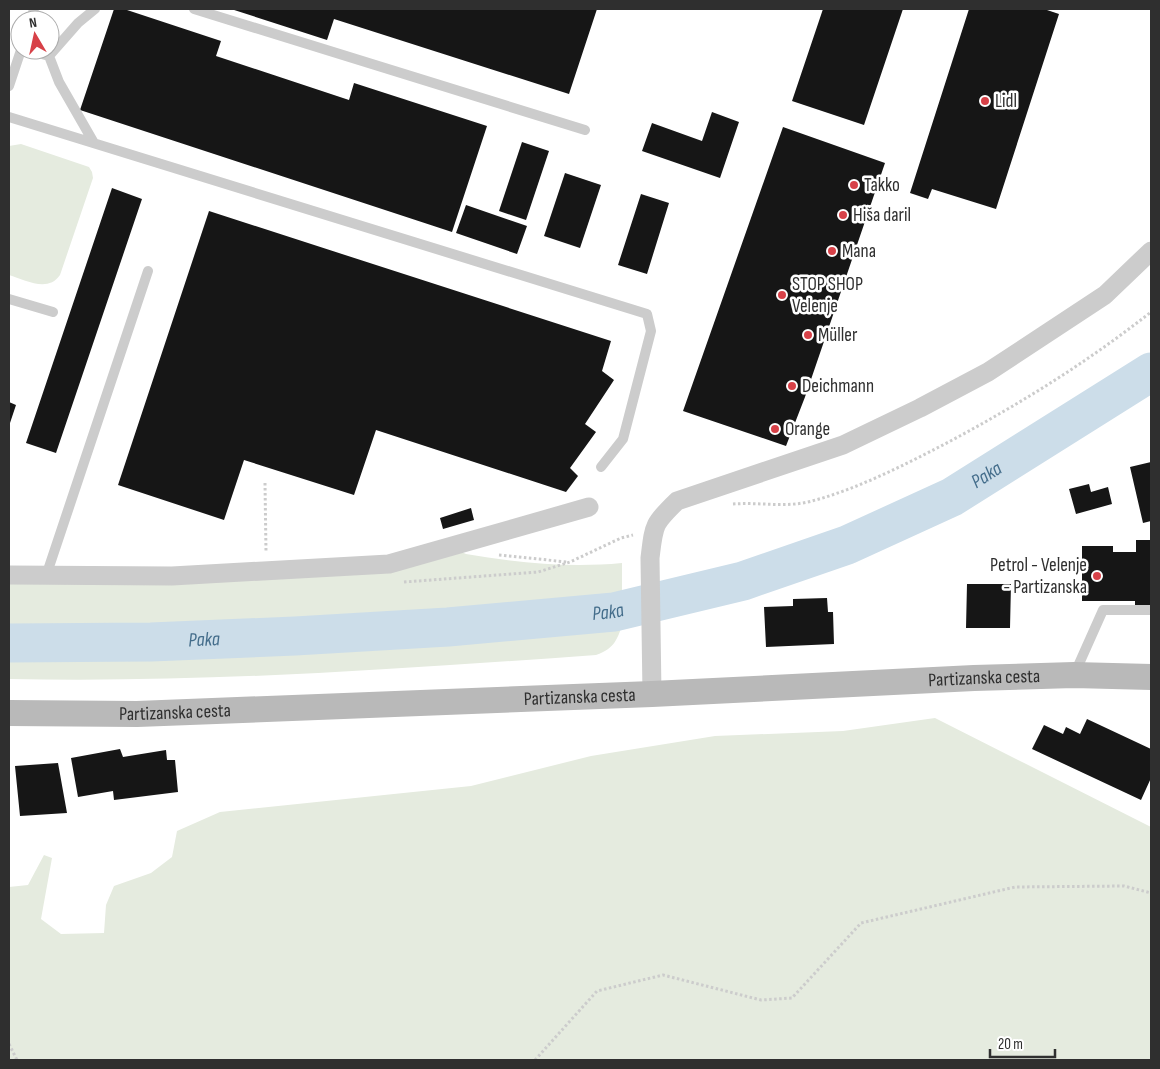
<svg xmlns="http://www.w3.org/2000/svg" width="1160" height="1069" font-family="'Sofia Sans Condensed',sans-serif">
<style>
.green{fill:#e5ebdf}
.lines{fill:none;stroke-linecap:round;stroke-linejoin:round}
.river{stroke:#ccdde9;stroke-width:39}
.building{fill:#161616}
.path{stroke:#ccc;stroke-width:3;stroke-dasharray:2.5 2.5;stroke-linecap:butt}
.service{stroke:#ccc;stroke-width:10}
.minor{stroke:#ccc;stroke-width:19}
.secondary{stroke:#b9b9b9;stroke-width:26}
.poi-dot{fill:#d74148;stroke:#fff;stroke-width:2}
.labels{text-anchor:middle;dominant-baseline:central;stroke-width:5;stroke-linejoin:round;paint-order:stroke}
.poi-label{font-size:19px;fill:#2f2f2f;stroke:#fff;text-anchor:start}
.street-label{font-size:19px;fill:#2f2f2f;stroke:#fff}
.water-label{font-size:20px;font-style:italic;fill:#446d8b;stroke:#fff}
</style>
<rect width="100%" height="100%" fill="#fff"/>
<path class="green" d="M21,144L89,167L92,172L93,178L60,275C48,293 25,280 9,275V146Z
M457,550L466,554C518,563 570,568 622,563V604C496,619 370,625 244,630C165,632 87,636 9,635V583Z
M624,620C617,639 616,648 596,655C401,669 205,683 9,679V652H143L486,636Z
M935,718L1151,827V1060H9V887L28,885L44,855L52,858L41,919L61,934L104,933L106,905L114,886L151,873L172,857L177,831L220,812L471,786L591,756L715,736L843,731Z"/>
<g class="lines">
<path class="river" id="s1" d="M9,643L151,642L295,636L448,627L614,612L743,581L847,545L952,497L1151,372"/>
</g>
<path class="building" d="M114,9H124L221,41L216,56L349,100L354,83L487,126L452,232L80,110Z
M231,9H597L569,94L334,19L327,40Z
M823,9H903L864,125L792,101Z
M969,9H1044L1059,14L996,209L932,189L928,199L910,193Z
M712,112L739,122L720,178L642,151L652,123L702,141Z
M783,127L885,163L805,397L786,446L683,411Z
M522,142L549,151L526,220L499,211Z
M565,173L601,185L580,248L544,236Z
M112,188L142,199L56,453L26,443Z
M641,194L669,203L647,274L618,265Z
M466,205L527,226L517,254L456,233Z
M209,211L611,341L602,371L614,380L585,424L596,432L570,468L578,476L566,492L376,430L354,495L244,460L224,520L118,485Z
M9,402L16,405L9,426Z
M1151,462V521L1143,523L1130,467Z
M1089,484L1091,492L1108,487L1112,504L1076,514L1069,489Z
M471,508L474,520L443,529L440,518Z
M1136,540H1151V612H1135V601H1082V546H1113V552H1136Z
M967,584H1011L1010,628H966Z
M827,598L828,612H833L834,644L766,647L764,607L793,606V599Z
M1087,719L1151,749V778L1141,800L1032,749L1044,725L1063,734L1066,727L1080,734Z
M120,749L123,757L166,750L167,760H175L178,792L114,800L113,791L78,797L71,758Z
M58,763L67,813L20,816L15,766Z"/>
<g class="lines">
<path class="path" d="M265,483L266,552
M733,504C759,502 787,508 812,501C857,489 900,467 941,446C1015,407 1085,364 1151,312
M499,555L567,562
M404,582L538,572L570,562L621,538L633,535
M9,1044L17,1060
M535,1060L597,991L663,975L761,1000L792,998L861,923L1015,887L1124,886L1151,893"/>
<path class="service" d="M194,9L585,130
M31,20L34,9
M28,50L49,56L59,82L94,143
M49,56L78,23L95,9
M9,86L21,50
M9,117L647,314L651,331L623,439L601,467
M9,299L53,312
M46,576L148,271
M1074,675L1103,610H1151"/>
<path class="minor" d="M9,575L172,576L389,564L589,507
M652,694L650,558C654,525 653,524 677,501L843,445L920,408L988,372L1105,295L1151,251"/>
<path class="secondary" id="s2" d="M9,713L137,714L652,694L974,678L1074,675L1151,677"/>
</g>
<g class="poi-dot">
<circle cx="985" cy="101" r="5"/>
<circle cx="854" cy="185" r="5"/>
<circle cx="843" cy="215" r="5"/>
<circle cx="832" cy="251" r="5"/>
<circle cx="782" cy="295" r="5"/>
<circle cx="808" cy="335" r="5"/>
<circle cx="792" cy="386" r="5"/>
<circle cx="775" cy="429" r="5"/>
<circle cx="1097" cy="576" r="5"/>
</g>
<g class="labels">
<g class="poi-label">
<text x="995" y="101">Lidl</text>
<text x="864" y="185">Takko</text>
<text x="853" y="215">Hiša daril</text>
<text x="842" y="251">Mana</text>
<text x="792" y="284">STOP SHOP<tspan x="792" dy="22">Velenje</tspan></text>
<text x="818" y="335">Müller</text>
<text x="802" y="386">Deichmann</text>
<text x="785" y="429">Orange</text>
<text x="1087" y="565" text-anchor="end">Petrol - Velenje<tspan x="1087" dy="22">- Partizanska</tspan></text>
</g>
<g class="street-label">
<text stroke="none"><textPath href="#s2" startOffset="976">Partizanska cesta</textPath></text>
<text stroke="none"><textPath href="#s2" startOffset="571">Partizanska cesta</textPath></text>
<text stroke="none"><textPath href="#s2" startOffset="166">Partizanska cesta</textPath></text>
</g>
<g class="water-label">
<text stroke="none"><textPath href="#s1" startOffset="1005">Paka</textPath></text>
<text stroke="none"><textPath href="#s1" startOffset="600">Paka</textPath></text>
<text stroke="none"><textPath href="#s1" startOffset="195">Paka</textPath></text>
</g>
</g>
<rect width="1160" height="1069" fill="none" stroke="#2f2f2f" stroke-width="20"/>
<g transform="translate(35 35) rotate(351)"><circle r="24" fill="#ffffff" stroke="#acacac"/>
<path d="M0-4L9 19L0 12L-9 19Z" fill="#d74148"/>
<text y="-8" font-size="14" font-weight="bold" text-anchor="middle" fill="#2f2f2f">N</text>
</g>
<path d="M990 1049v8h65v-8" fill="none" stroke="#2f2f2f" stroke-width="2.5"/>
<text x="998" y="1049" font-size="15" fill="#2f2f2f" stroke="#ffffff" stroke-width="4" paint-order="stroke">20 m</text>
</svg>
